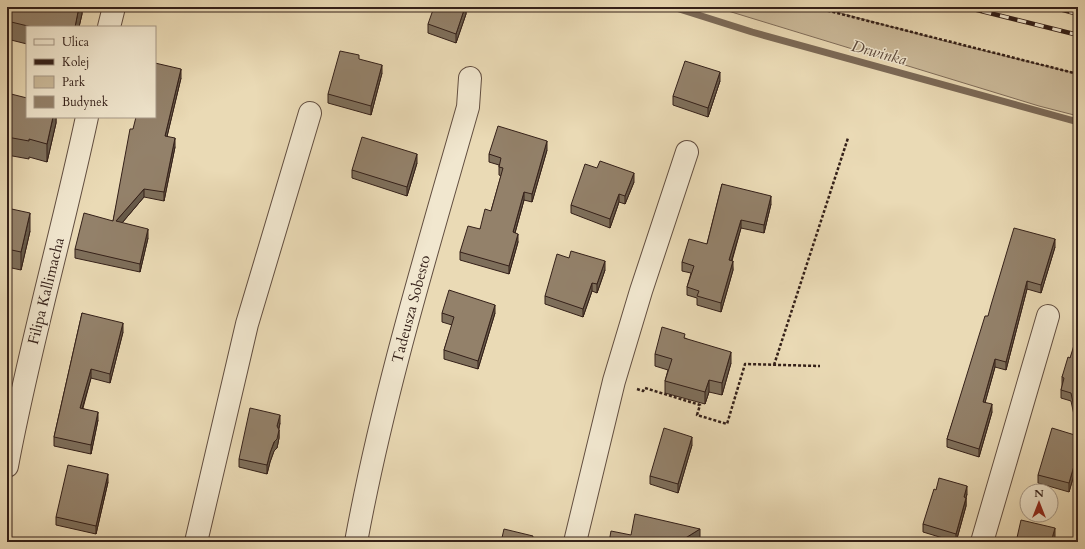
<svg xmlns="http://www.w3.org/2000/svg" width="1085" height="549" font-family="Cardo,serif">
<style>
.green{fill:#cbba9a;stroke:#806d5a}
.lines{fill:none;stroke-linecap:round;stroke-linejoin:round}
.stream{stroke:#7c6a57;stroke-width:7}
.minor-casing{stroke:#624e40;stroke-width:24}
.path{stroke:#342019;stroke-width:2.5;stroke-dasharray:3 2;stroke-linecap:butt}
.minor{stroke:#f1e7cf;stroke-width:22}
.rail-casing{stroke:#342019;stroke-width:4.5}
.rail{stroke:#f1e7cf;stroke-width:3;stroke-dasharray:9;stroke-linecap:butt}
.wall{fill:#7e6f5b;stroke:#342019}
.shaded-wall{fill:#675a4a;stroke:#342019}
.building{fill:#93816a;stroke:#342019}
.labels{text-anchor:middle;dominant-baseline:central;stroke-width:3;stroke-linejoin:round;paint-order:stroke}
.street-label{font-size:15px;fill:#342019;stroke:#f1e7cf}
.water-label{font-size:16px;font-style:italic;fill:#5e4b3d;stroke:#f1e7cf}
</style>
<rect width="100%" height="100%" fill="#eadab5"/>
<filter id="stains"><feTurbulence type="fractalNoise" baseFrequency=".005" numOctaves="4"/><feColorMatrix values="0 0 0 0 .2 0 0 0 0 .09 0 0 0 0 .02 0 0 0 .5 -.17"/></filter>
<radialGradient id="worn" r=".72"><stop offset=".6" stop-color="#630" stop-opacity="0"/><stop offset="1" stop-color="#630" stop-opacity=".3"/></radialGradient>
<path class="green" d="M715,7H818L948,42L1078,74V116L1039,106Z"/>
<g class="lines">
<path class="stream" d="M673,7L752,32L1078,122"/>
<defs>
<path id="minor" d="M109,27L114,7
M7,466C29,348 62,234 87,117
M196,542L247,324L310,113
M356,542C383,395 427,251 468,107L470,78
M575,542L614,381L641,291L687,152
M982,542L1048,316"/>
</defs>
<use href="#minor" class="minor-casing"/>
<path class="path" d="M813,7L1078,74
M774,365L848,138
M637,389L643,391L645,388L700,405L697,415L727,424L745,364L820,366"/>
<use href="#minor" class="minor"/>
<defs>
<path id="rail" d="M965,7L1078,35
M1052,7L1078,14"/>
</defs>
<use href="#rail" class="rail-casing"/>
<use href="#rail" class="rail"/>
</g>
<path class="wall" d="M7,7H82V14L79,27H27V44L7,39Z
M466,7V14L456,43L428,33V24Z
M382,73L371,115L328,103V94Z
M181,78L167,136L175,147L164,201L144,197L122,223L148,238L140,272L75,258V249L113,221L133,129Z
M720,81L708,117L673,105V96Z
M7,93L56,117V123L47,162L29,157V159L7,155Z
M547,150L532,202L524,200L515,233L518,242L509,274L460,260V252L480,229L491,211L501,176L499,175V165L489,162V154Z
M417,163L407,196L352,178V170Z
M634,182L625,204L619,202L610,228L571,213V205Z
M722,184L771,204L764,233L741,228L732,261L733,270L721,312L697,305V298L687,295V287L691,273L682,271V262L707,244Z
M7,208L30,231L21,270L7,267Z
M1055,247L1041,293L1027,289L1006,370L995,367L985,402L992,412L979,457L947,447V439L988,316Z
M605,270L597,293L592,291L583,317L545,304V296Z
M82,313L123,332L110,383L91,378L83,408L98,420L91,454L54,446V437Z
M442,313H495L478,369L444,359V350L452,325L442,322Z
M685,338L731,363L722,395L709,392L705,404L665,393V381L668,370L655,366V354Z
M1078,340V412L1074,415L1071,401L1061,398V390L1062,386V377Z
M280,423L279,429V438L277,448L274,451L270,462L267,474L239,467V459Z
M1078,436V461L1069,492L1038,483V475Z
M692,445L678,493L650,484V476Z
M108,482L96,534L56,525V517Z
M967,494L966,498V506L956,542L923,532V524Z"/>
<path class="shaded-wall" d="M79,7H82V14L79,27H75Z
M465,7H466V14L456,43V34Z
M382,65V73L371,115V106Z
M181,69V78L165,145V136Z
M720,72V81L708,117V108Z
M53,117H56V123L47,162V144Z
M175,138V147L164,201V192Z
M547,141V150L532,202V194Z
M417,154V163L407,196V187Z
M634,173V182L625,204V196Z
M144,189V197L116,230V221Z
M524,192V200L513,240V232Z
M619,194V202L610,228V219Z
M771,196V204L764,233V225Z
M30,213V231L21,270V252Z
M741,220V228L729,269V260Z
M148,229V238L140,272V264Z
M518,234V242L509,274V266Z
M1055,239V247L1041,293V285Z
M605,261V270L597,293V284Z
M733,261V270L721,312V303Z
M1027,281V289L1006,370V362Z
M592,283V291L583,317V309Z
M495,305V313L478,369V361Z
M123,323V332L110,383V374Z
M731,352V363L722,395V383Z
M995,359V367L983,410V402Z
M91,369V378L80,416V408Z
M709,380V392L705,404V392Z
M1078,403V412L1074,415V407Z
M992,404V412L979,457V449Z
M98,412V420L91,454V445Z
M280,415V423L277,435V426Z
M279,430V438L277,448L274,451L270,462L267,474V465L270,453Z
M692,437V445L678,493V484Z
M1078,452V461L1069,492V483Z
M108,474V482L96,534V526Z
M967,486V494L964,505V497Z
M966,498V506L956,542V534Z
M1055,528V537L1053,542H1051Z
M700,529V538L693,542H679Z"/>
<path class="building" d="M7,7H79L75,27H32L7,21Z
M434,7H465L456,34L428,24Z
M340,51L359,55V59L382,65L371,106L328,94Z
M685,61L720,72L708,108L673,96Z
M155,63L181,69L165,136L175,138L164,192L144,189L116,221L148,229L140,264L75,249L84,213L113,221L130,129H133L136,117H155Z
M7,93L27,98V117H53L47,144L29,139V141L7,137Z
M498,126L547,141L532,194L524,192L513,232L518,234L509,266L460,252L468,226L480,229L485,209L491,211L503,168L499,167L501,158L489,154Z
M362,137L417,154L407,187L352,170Z
M600,161L634,173L625,196L619,194L610,219L571,205L585,164L597,168Z
M722,184L771,196L764,225L741,220L729,260L733,261L721,303L697,296L699,291L687,287L694,266L682,262L689,239L707,244Z
M7,208L30,213L21,252L7,249Z
M1014,228L1055,239L1041,285L1027,281L1006,362L995,359L983,402L992,404L979,449L947,439L985,316H988L991,305Z
M571,251L605,261L597,284L592,283L583,309L545,296L557,254L569,258Z
M449,290L495,305L478,361L444,350L454,317L442,313Z
M82,313L123,323L110,374L91,369L80,408L98,412L91,445L54,437Z
M662,327L685,334L684,338L731,352L722,383L709,380L705,392L665,381L672,359L655,354Z
M1078,340V403L1074,407L1071,393L1061,390L1064,378L1062,377L1068,357L1070,358L1075,342L1077,343Z
M250,408L280,415L277,426L279,430L277,439L274,442L270,453L267,465L239,459Z
M664,428L692,437L678,484L650,476Z
M1052,428L1078,436V452L1069,483L1038,475Z
M68,465L108,474L96,526L56,517Z
M939,478L967,486L964,497L966,498L956,534L923,524L934,489L936,490Z
M635,514L700,529L679,542H609L611,531L631,535Z
M1021,520L1055,528L1051,542H1016Z
M504,529L533,536L532,542H501Z"/>
<g class="labels">
<g class="street-label">
<text transform="translate(46 291) rotate(-76)">Filipa Kallimacha</text>
<text transform="translate(411 309) rotate(-75)">Tadeusza Sobesto</text>
</g>
<g class="water-label">
<text transform="translate(879 53) rotate(15)">Drwinka</text>
</g>
</g>
<rect width="1085" height="549" fill="none" stroke="#eadab5" stroke-width="24"/>
<rect x="8" y="8" width="1069" height="533" fill="none" stroke="#342019" stroke-width="2"/>
<rect x="12" y="12" width="1061" height="525" fill="none" stroke="#342019"/>
<rect x="26" y="26" width="130" height="92" fill="#f1e7cf" stroke="#a59786"/>
<rect x="34" y="39" width="20" height="6" fill="#f1e7cf" stroke="#a59786"/>
<text x="62" y="46" font-size="12" fill="#342019">Ulica</text>
<rect x="34" y="59" width="20" height="6" fill="#342019" stroke="#a59786"/>
<text x="62" y="66" font-size="12" fill="#342019">Kolej</text>
<rect x="34" y="76" width="20" height="12" fill="#cbba9a" stroke="#a59786"/>
<text x="62" y="86" font-size="12" fill="#342019">Park</text>
<rect x="34" y="96" width="20" height="12" fill="#93816a" stroke="#a59786"/>
<text x="62" y="106" font-size="12" fill="#342019">Budynek</text>
<g transform="translate(1039 503)"><circle r="19" fill="#f1e7cf" stroke="#a59786"/>
<path d="M0-3L7 15L0 10L-7 15Z" fill="#8f2418"/>
<text y="-6" font-size="11" font-weight="bold" text-anchor="middle" fill="#342019">N</text>
</g>
<rect width="100%" height="100%" filter="url(#stains)"/>
<rect width="100%" height="100%" fill="url(#worn)"/>
</svg>
